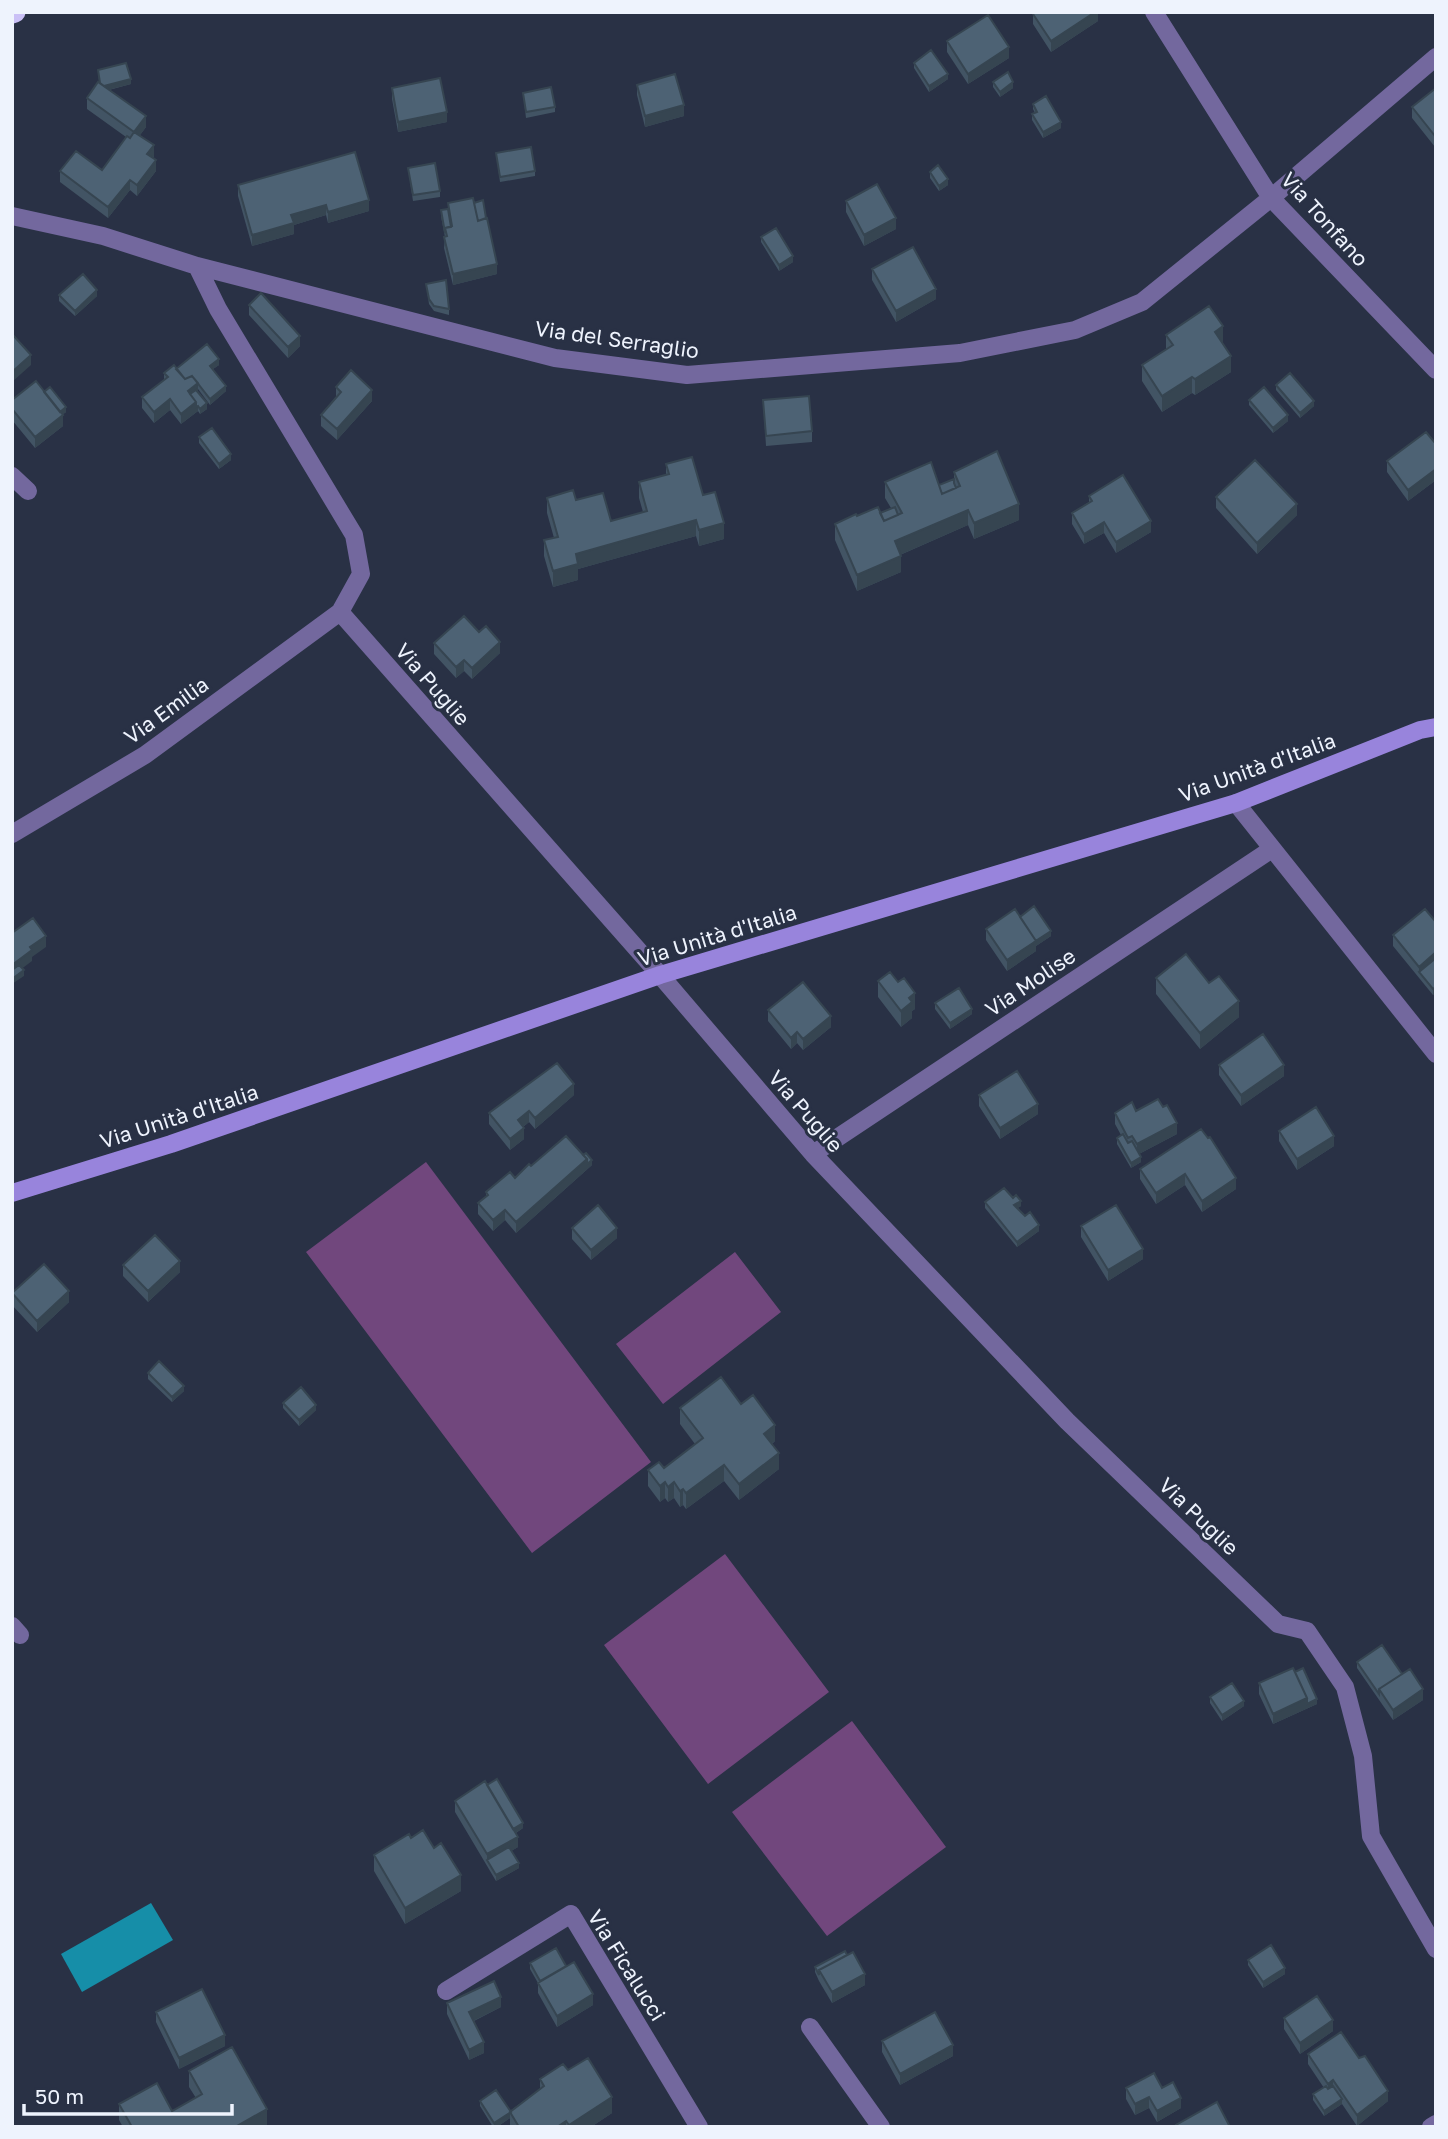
<svg xmlns="http://www.w3.org/2000/svg" width="1448" height="2139" font-family="'Golos Text',sans-serif">
<style>
.pitch{fill:#71477d}
.water{fill:#168ea8}
.lines{fill:none;stroke-linecap:round;stroke-linejoin:round}
.minor{stroke:#73689e;stroke-width:18}
.secondary{stroke:#9884dc;stroke-width:18}
.motorway{stroke:#cac0f6;stroke-width:21}
.wall{fill:#425464}
.shaded-wall{fill:#364551}
.building{fill:#4d6274;stroke:#364551;stroke-width:2}
.labels{text-anchor:middle;dominant-baseline:central;stroke-width:6;stroke-linejoin:round;paint-order:stroke}
.street-label{font-size:21px;fill:#eef3fd;stroke:#293145}
</style>
<rect width="100%" height="100%" fill="#293145"/>
<path class="pitch" d="M426,1162L651,1462L532,1553L306,1252Z
M735,1252L781,1312L663,1404L616,1344Z
M725,1554L829,1692L708,1784L604,1645Z
M852,1721L946,1847L827,1936L732,1812Z"/>
<path class="water" d="M151,1903L173,1940L82,1992L61,1954Z"/>
<g class="lines">
<path class="minor" d="M1154,12L1271,198L1436,370
M12,216L103,236L197,266L555,358L687,375L960,353L1075,330L1142,302L1271,198L1436,57
M197,266L218,309L354,535L361,574L340,612L660,975L813,1154L1067,1421L1278,1624L1307,1631L1345,1687L1363,1756L1371,1836L1436,1949
M12,476L28,491
M1236,803L1436,1054
M12,834L145,755L340,612
M813,1154L1272,849
M12,1626L20,1635
M446,1991L571,1914L699,2127
M810,2027L881,2127
M1431,2127L1436,2124"/>
<path class="secondary" d="M12,1193L171,1144L660,975L1236,803L1420,730L1436,727"/>
<path class="motorway" d="M12,13L15,12"/>
</g>
<path class="wall" d="M1098,12V21L1051,52L1033,24V14Z
M947,41L1009,58L968,84L947,52Z
M914,63L948,79L929,92L914,68Z
M98,70L131,84L109,90L146,127L140,135L154,156L153,158L156,171L137,196L130,190L108,218L60,182V171L102,170L126,137L87,109V98L99,82Z
M993,82L1013,88L1000,97L993,87Z
M637,85L684,116L645,127L637,95Z
M392,88L447,122L398,132L392,99Z
M1436,88L1435,147L1412,118V107Z
M523,93L555,107V112L526,118Z
M1033,104L1061,128L1043,138L1032,120V114L1035,113L1033,109Z
M496,153L535,171V176L500,182Z
M408,168L440,191V197L413,201Z
M930,172L948,185L939,191L930,178Z
M238,185L369,211L328,223L326,215L294,225V234L252,246L238,196Z
M846,201L896,229L864,246L846,212Z
M448,203L497,274L453,285L444,248L445,237L441,216V210L448,209Z
M761,237L793,262L779,271L761,242Z
M872,269L936,299L896,322L872,280Z
M426,284L449,309V315L434,311L429,304Z
M59,295L97,296L75,316L59,301Z
M249,305L300,346L288,358L249,315Z
M1166,335L1223,342L1222,343L1231,372L1195,395L1192,393L1162,412L1142,381V365L1166,350Z
M219,365L213,369L226,391L210,405L198,389V392L207,409L200,414L198,411L181,424L170,410L154,423L142,408V397L164,380V373L176,369Z
M1276,385L1314,406L1300,418L1276,390Z
M336,387L372,401L337,440L321,426V415L336,397Z
M44,392L66,412L62,415L63,426L35,448L12,420V400Z
M763,400L812,431V442L766,446Z
M1249,400L1288,421L1273,433L1249,405Z
M199,437L231,460L219,469L199,443Z
M1436,444V480L1408,501L1387,472V461Z
M666,464L703,495L724,539L699,546L696,536L578,569V580L553,587L544,556V540L554,538L547,513V498L576,500L611,521L643,512L639,498V482L666,475Z
M954,472L1019,520L974,539L968,525L900,555L901,572L857,591L835,540V524L857,516L880,513L891,508L885,498V482L939,485L954,479Z
M1089,496L1151,532L1116,553L1104,533L1084,544L1072,524V513L1089,502Z
M1216,497L1297,515L1257,554L1216,508Z
M434,643L500,653L472,679L464,671L456,678L434,654Z
M1020,917L1051,936L1036,946V951L1007,971L986,940V929Z
M1436,920V992L1433,995L1393,946V935Z
M1156,978L1209,983L1239,1017L1200,1049L1156,994Z
M878,981L915,1009L912,1011V1018L901,1027L878,997Z
M935,1003L972,1014L950,1029L935,1009Z
M768,1010L831,1027L803,1050L797,1043L791,1049L768,1021Z
M1219,1065L1284,1076L1241,1106L1219,1075Z
M574,1095L535,1129L529,1122L523,1127L524,1139L510,1150L489,1124V1113Z
M979,1095L1038,1114L1000,1139L979,1106Z
M1136,1111L1177,1134L1139,1154L1141,1162L1131,1168L1117,1144V1138L1121,1135L1115,1124V1113Z
M1201,1129L1236,1189L1202,1212L1185,1185L1156,1204L1140,1179V1169Z
M1279,1131L1334,1146L1297,1170L1279,1141Z
M592,1165L516,1233L505,1220L493,1231L478,1214V1203L486,1196V1192L515,1178L531,1166Z
M1013,1198L1021,1206L1017,1208L1039,1231L1017,1247L985,1208V1202Z
M1081,1226L1143,1259L1108,1281L1081,1237Z
M572,1228L617,1238L591,1260L572,1239Z
M123,1265L180,1272L148,1302L123,1276Z
M12,1293L69,1302L37,1332L12,1305Z
M148,1373L184,1391L172,1402L148,1379Z
M283,1403L316,1410L299,1426L283,1408Z
M741,1404L775,1441L772,1444L779,1469L739,1500L724,1481L686,1509L683,1505L680,1507L674,1498L668,1502L665,1498L660,1502L648,1486V1470L664,1468L695,1444L680,1424V1408Z
M1357,1662L1402,1674L1423,1700L1393,1720L1357,1668Z
M1295,1672L1317,1704L1273,1724L1259,1694V1683Z
M1210,1697L1244,1706L1222,1721L1210,1703Z
M487,1785L523,1828L516,1833L518,1847L511,1851L519,1868L496,1881L455,1812V1801Z
M411,1838L434,1848L461,1891L405,1924L374,1871V1855Z
M847,1955L865,1985L832,2003L819,1981L815,1972V1967Z
M1248,1960L1285,1974L1263,1988L1248,1965Z
M530,1963L566,1966L593,2005L557,2027L538,1993V1983L530,1969Z
M447,2003L501,2007L474,2021L484,2053L469,2060L447,2014Z
M156,2012L225,2046L179,2069L156,2022Z
M1284,2018L1333,2031L1300,2054L1284,2029Z
M882,2041L953,2056L900,2085L882,2052Z
M1308,2054L1388,2101L1357,2126L1342,2104L1324,2116L1313,2100V2094L1324,2088L1308,2064Z
M568,2070L612,2113L591,2127H510V2118L497,2127H493L480,2106V2101L510,2111L540,2089V2079Z
M189,2071L267,2125L264,2127H123L119,2120V2104L172,2111L196,2098L189,2087Z
M1126,2088H1162L1181,2108L1157,2122L1149,2108L1135,2115L1126,2099Z"/>
<path class="shaded-wall" d="M1095,12H1098V21L1051,52V41Z
M1009,47V58L968,84V74Z
M948,74V79L929,92V86Z
M131,79V84L100,92V87Z
M1013,82V88L1000,97V92Z
M684,105V116L645,127V116Z
M447,112V122L398,132V122Z
M146,116V127L134,143V132Z
M1061,122V128L1043,138V132Z
M154,145V156L147,164V154Z
M156,160V171L137,196V185Z
M948,179V185L939,191V186Z
M130,180V190L108,218V207Z
M369,200V211L328,223V212Z
M326,205V215L294,225V234L252,246V235L291,215Z
M896,218V229L864,246V235Z
M793,256V262L779,271V265Z
M497,264V274L453,285V274Z
M936,289V299L896,322V311Z
M97,290V296L75,316V311Z
M1223,326V342L1215,348V332Z
M300,336V346L288,358V347Z
M31,355V365L12,382V372Z
M1231,356V372L1195,395V379Z
M219,359V365L210,371V366Z
M1192,377V393L1162,412V396Z
M198,383V394L188,396V391Z
M226,386V391L210,405V399Z
M372,390V401L337,440V429Z
M170,399V410L154,423V412Z
M1314,401V406L1300,418V413Z
M196,402L198,406V411L181,424V414Z
M207,403V409L200,414V409Z
M66,407V412L57,419V414Z
M63,415V426L35,448V437Z
M1288,415V421L1273,433V428Z
M231,454V460L219,469V464Z
M1436,469V480L1408,501V490Z
M1019,504V520L974,539V523Z
M1297,504V515L1257,554V543Z
M968,510V525L895,557V541Z
M696,520V536L578,569V580L553,587V571L576,554Z
M1151,521V532L1116,553V542Z
M1104,522V533L1084,544V534Z
M724,523V539L699,546V530Z
M901,556V572L857,591V575Z
M500,642V653L472,679V668Z
M464,660V671L456,678V667Z
M1051,931V936L1036,946V951L1007,971V960Z
M46,936V947L32,957V961L12,976V965L30,947Z
M1436,952V963L1419,972V967Z
M24,970V976L12,984V979Z
M1436,987V992L1433,995V989Z
M915,993V1009L912,1011V1018L901,1027V1011L909,998Z
M1239,1001V1017L1200,1049V1033Z
M972,1009V1014L950,1029V1023Z
M831,1016V1027L803,1050V1039Z
M797,1032V1043L791,1049V1038Z
M1284,1065V1076L1241,1106V1095Z
M574,1084V1095L535,1129V1118Z
M1038,1104V1114L1000,1139V1128Z
M529,1111V1122L518,1131V1120Z
M1177,1123V1134L1137,1155V1144Z
M524,1128V1139L510,1150V1139Z
M1334,1136V1146L1297,1170V1159Z
M1141,1157V1162L1131,1168V1163Z
M587,1159L592,1160V1165L516,1233V1222Z
M1185,1174V1185L1156,1204V1193Z
M1236,1178V1189L1202,1212V1201Z
M1021,1201V1206L1014,1211V1205Z
M505,1210V1220L493,1231V1220Z
M1039,1225V1231L1017,1247V1242Z
M617,1228V1238L591,1260V1250Z
M1143,1249V1259L1108,1281V1270Z
M180,1261V1272L148,1302V1291Z
M69,1291V1302L37,1332V1321Z
M184,1386V1391L172,1402V1397Z
M316,1405V1410L299,1426V1420Z
M775,1425V1441L764,1449V1434Z
M779,1453V1469L739,1500V1484Z
M724,1465V1481L686,1509V1493Z
M665,1482V1498L660,1502V1486Z
M674,1482V1498L668,1502V1487Z
M683,1489V1505L680,1507V1491Z
M1423,1689V1700L1393,1720V1710Z
M1307,1698L1317,1699V1704L1273,1724V1714Z
M1244,1701V1706L1222,1721V1715Z
M523,1823V1828L511,1836V1830Z
M518,1837V1847L490,1864L487,1860V1854Z
M519,1863V1868L496,1881V1875Z
M461,1875V1891L405,1924V1908Z
M1285,1968V1974L1263,1988V1982Z
M865,1974V1985L832,2003V1992Z
M593,1994V2005L557,2027V2016Z
M501,1997V2007L469,2023V2012Z
M1333,2020V2031L1300,2054V2043Z
M225,2035V2046L179,2069V2058Z
M484,2042V2053L469,2060V2050Z
M953,2045V2056L900,2085V2074Z
M1333,2080V2091L1328,2094V2084Z
M1388,2091V2101L1357,2126V2115Z
M612,2097V2113L591,2127H569V2125Z
M1149,2097V2108L1135,2115V2104Z
M1181,2098V2108L1157,2122V2111Z
M1342,2099V2104L1324,2116V2111Z
M267,2109V2125L264,2127H235Z
M510,2113V2118L497,2127H494V2123Z
M566,2121V2127H557Z"/>
<path class="building" d="M1035,12H1095L1051,41L1033,14Z
M988,15L1009,47L968,74L947,41Z
M931,50L948,74L929,86L914,63Z
M126,63L131,79L104,86L100,83L98,70Z
M1008,72L1013,82L1000,92L993,82Z
M675,74L684,105L645,116L637,85Z
M440,78L447,112L398,122L392,88Z
M98,82L146,116L134,132L154,145L147,154L156,160L137,185L130,180L108,207L60,171L76,151L102,170L127,136L130,138L134,132L87,98Z
M551,87L555,107L526,112L523,93Z
M1436,88V136H1435L1412,107Z
M1046,96L1061,122L1043,132L1032,114L1037,112L1033,104Z
M531,147L535,171L500,177L496,153Z
M355,152L369,200L328,212L326,205L291,215L294,223L252,235L238,185Z
M435,163L440,191L413,195L408,168Z
M938,165L948,179L939,186L930,172Z
M877,184L896,218L864,235L846,201Z
M473,198L478,221L487,218L497,264L453,274L444,237L447,236L445,228L452,226L448,203Z
M483,200L486,218L478,221L474,203Z
M448,209L451,227L445,228V233L441,210Z
M776,228L793,256L779,265L761,237Z
M913,247L936,289L896,311L872,269Z
M83,274L97,290L75,311L59,295Z
M446,280L449,309L434,306L429,299L426,284Z
M261,293L300,336L288,347L249,305Z
M1209,306L1223,326L1215,332L1231,356L1195,379L1192,377L1162,396L1142,365L1173,345L1166,335Z
M12,334L31,355L12,372Z
M207,344L219,359L210,366L226,386L210,399L192,376L185,379L176,369Z
M174,365L185,379L192,376L198,383L188,391L196,402L181,414L170,399L154,412L142,397L168,377L164,373Z
M351,370L372,390L337,429L321,415L341,392L336,387Z
M1290,373L1314,401L1300,413L1276,385Z
M36,381L63,415L35,437L12,409V400Z
M50,387L66,407L60,412L44,392Z
M1264,387L1288,415L1273,428L1249,400Z
M196,390L207,403L200,409L198,406L196,407V402L190,394Z
M809,396L812,431L766,436L763,400Z
M212,428L231,454L219,464L199,437Z
M1426,432L1436,444V469L1408,490L1387,461Z
M997,451L1019,504L974,523L968,510L895,541L901,556L857,575L835,524L856,514L857,516L878,507L884,521L902,513L885,482L931,462L942,494L960,486L954,472Z
M692,457L703,495L715,492L724,523L699,530L696,520L576,554L578,564L553,571L544,540L558,537L547,498L573,490L576,500L603,493L611,521L647,511L639,482L669,474L666,464Z
M1255,460L1297,504L1257,543L1216,497Z
M1123,475L1151,521L1116,542L1104,522L1084,534L1072,513L1092,501L1089,496Z
M954,479V483L956,488L942,494L939,485Z
M895,507L898,515L884,521L880,513Z
M464,616L479,632L486,626L500,642L472,668L464,660L456,667L434,643Z
M1034,906L1051,931L1034,942L1036,941L1020,917Z
M1015,909L1036,941L1007,960L986,929Z
M1425,909L1436,922V952L1419,967L1393,935Z
M33,918L46,936L30,947L32,950L12,965V933Z
M1186,954L1209,983L1219,976L1239,1001L1200,1033L1156,978Z
M1436,958V987L1433,989L1419,972Z
M19,965L24,970L12,979V970Z
M890,972L898,982L904,978L915,993L909,998L912,1002L901,1011L878,981Z
M803,982L831,1016L803,1039L797,1032L791,1038L768,1010Z
M959,988L972,1009L950,1023L935,1003Z
M1263,1034L1284,1065L1241,1095L1219,1065Z
M557,1063L574,1084L535,1118L529,1111L518,1120L524,1128L510,1139L489,1113Z
M1017,1071L1038,1104L1000,1128L979,1095Z
M1158,1099L1163,1107L1167,1105L1177,1123L1137,1144L1132,1136L1128,1138L1115,1113L1132,1102L1136,1111Z
M1316,1107L1334,1136L1297,1159L1279,1131Z
M1201,1129L1208,1138L1210,1137L1236,1178L1202,1201L1185,1174L1156,1193L1140,1169Z
M1123,1134L1128,1143L1132,1141L1141,1157L1131,1163L1117,1138Z
M566,1136L587,1159L516,1222L505,1210L493,1220L478,1203L488,1195L486,1192L510,1172L515,1178L529,1164L531,1166Z
M586,1153L592,1160L587,1164V1159L583,1155Z
M1004,1188L1013,1198L1016,1195L1021,1201L1014,1205L1025,1216L1030,1212L1039,1225L1017,1242L985,1202Z
M598,1205L617,1228L591,1250L572,1228Z
M1116,1205L1143,1249L1108,1270L1081,1226Z
M155,1235L180,1261L148,1291L123,1265Z
M44,1264L69,1291L37,1321L12,1293Z
M159,1361L184,1386L172,1397L148,1373Z
M721,1377L741,1404L753,1395L775,1425L764,1434L779,1453L739,1484L724,1465L686,1493L683,1489L680,1491L674,1482L668,1487L665,1482L660,1486L648,1470L659,1462L664,1468L703,1438L680,1408Z
M301,1387L316,1405L299,1420L283,1403Z
M1382,1645L1402,1674L1379,1689V1694L1357,1662Z
M1293,1668L1307,1698L1273,1714L1259,1683Z
M1303,1668L1317,1699L1307,1704V1698L1295,1672Z
M1410,1669L1423,1689L1393,1710L1379,1689Z
M1232,1683L1244,1701L1222,1715L1210,1697Z
M497,1779L523,1823L513,1829L487,1785Z
M485,1781L518,1837L487,1854L455,1801Z
M423,1830L434,1848L441,1843L461,1875L405,1908L374,1855L409,1834L411,1838Z
M509,1847L519,1863L496,1875L487,1860Z
M1271,1945L1285,1968L1263,1982L1248,1960Z
M556,1948L566,1966L540,1981L530,1963Z
M845,1951L847,1955L819,1970V1975L815,1967Z
M853,1952L865,1974L832,1992L819,1970Z
M574,1962L593,1994L557,2016L538,1983Z
M494,1981L501,1997L469,2012L484,2042L469,2050L447,2003Z
M202,1989L225,2035L179,2058L156,2012Z
M1317,1996L1333,2020L1300,2043L1284,2018Z
M935,2012L953,2045L900,2074L882,2041Z
M1341,2032L1359,2058L1365,2056L1388,2091L1357,2115L1333,2080L1328,2084L1308,2054Z
M232,2047L267,2109L235,2127H132L119,2104L157,2083L172,2111L202,2094L189,2071Z
M588,2058L612,2097L569,2125L566,2121L557,2127H519L510,2112L544,2086L540,2079L563,2064L568,2070Z
M1154,2073L1162,2088L1173,2082L1181,2098L1157,2111L1149,2097L1135,2104L1126,2088Z
M1326,2086L1328,2089L1333,2086L1342,2099L1324,2111L1313,2094Z
M496,2090L511,2112L494,2123L480,2101Z
M1217,2102L1230,2127H1177L1176,2125Z"/>
<g class="labels">
<g class="street-label">
<text transform="translate(1325 219) rotate(48)">Via Tonfano</text>
<text transform="translate(617 339) rotate(8)">Via del Serraglio</text>
<text transform="translate(433 684) rotate(49)">Via Puglie</text>
<text transform="translate(166 710) rotate(-36)">Via Emilia</text>
<text transform="translate(1257 767) rotate(-20)">Via Unità d'Italia</text>
<text transform="translate(717 935) rotate(-17)">Via Unità d'Italia</text>
<text transform="translate(1030 982) rotate(-34)">Via Molise</text>
<text transform="translate(806 1111) rotate(49)">Via Puglie</text>
<text transform="translate(179 1116) rotate(-18)">Via Unità d'Italia</text>
<text transform="translate(1199 1516) rotate(44)">Via Puglie</text>
<text transform="translate(627 1965) rotate(58)">Via Ficalucci</text>
</g>
</g>
<rect width="1448" height="2139" fill="none" stroke="#eef3fd" stroke-width="28"/>
<path d="M24 2104v10h208v-10" fill="none" stroke="#eef3fd" stroke-width="3.5"/>
<text x="35" y="2104" font-size="21" fill="#eef3fd" stroke="#293145" stroke-width="5" paint-order="stroke">50 m</text>
</svg>
